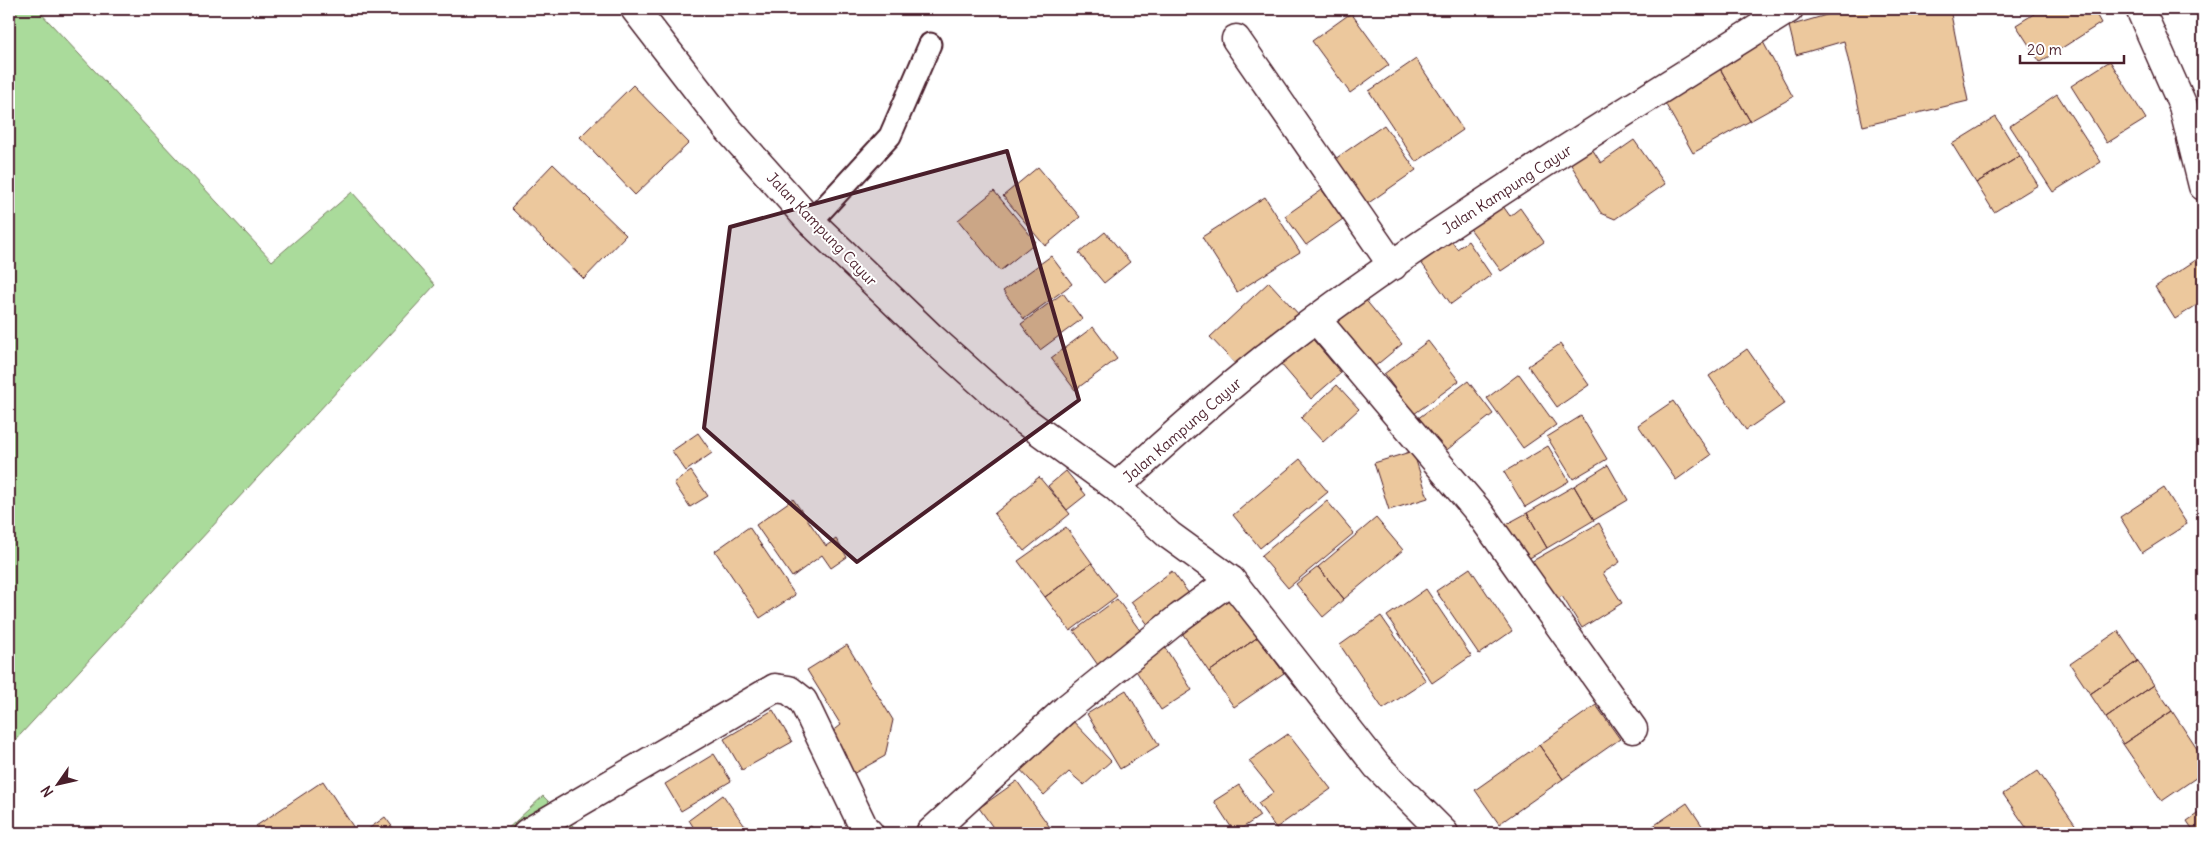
<svg xmlns="http://www.w3.org/2000/svg" width="2212" height="842" font-family="Delius,sans-serif">
<style>
.green{fill:#aadb9b;stroke:#7a7d63}
.building{fill:#ecc89d;stroke:#4a1f2b}
.lines{fill:none;stroke-linecap:round;stroke-linejoin:round}
.service-casing{stroke:#4a1f2b;stroke-width:25}
.minor-casing{stroke:#4a1f2b;stroke-width:31}
.service{stroke:#fff;stroke-width:21}
.minor{stroke:#fff;stroke-width:28}
.marked{fill:#4a1f2b;fill-opacity:0.2;stroke:#4a1f2b;stroke-width:4;stroke-linejoin:round}
.labels{text-anchor:middle;dominant-baseline:central;stroke-width:4;stroke-linejoin:round;paint-order:stroke}
.street-label{font-size:15px;fill:#4a1f2b;stroke:#fff}
</style>
<rect width="100%" height="100%" fill="#fff"/>
<filter id="ink" filterUnits="userSpaceOnUse"><feTurbulence type="fractalNoise" baseFrequency=".02" numOctaves="2"/><feDisplacementMap in="SourceGraphic" scale="10" xChannelSelector="R" yChannelSelector="G"/><feConvolveMatrix kernelMatrix="1 2 1 2 8 2 1 2 1" color-interpolation-filters="sRGB"/></filter>
<g filter="url(#ink)">
<path class="green" d="M9,9H37L272,261L352,192L435,285L9,747Z
M543,796L580,833H503Z"/>
<path class="building" d="M1832,9H1950L1968,101L1863,126L1844,41L1796,55L1789,26L1833,13Z
M2042,9H2093L2101,23L2040,62L2016,25Z
M1351,13L1389,65L1350,93L1312,41Z
M1762,40L1793,97L1750,121L1718,65Z
M1416,59L1463,130L1416,162L1369,91Z
M2110,61L2146,119L2107,143L2071,86Z
M1718,65L1750,121L1693,153L1661,96Z
M633,85L689,143L635,195L580,137Z
M2057,94L2101,162L2053,192L2010,126Z
M1996,117L2020,156L1976,183L1952,144Z
M1384,125L1416,170L1367,204L1335,159Z
M1634,140L1665,184L1615,219L1601,213L1568,160L1589,144L1601,163Z
M2020,156L2038,185L1994,212L1976,183Z
M553,164L626,235L584,279L511,208Z
M1038,167L1080,217L1045,246L1003,196Z
M1322,190L1343,219L1306,245L1285,216Z
M994,191L1036,242L1000,271L958,220Z
M1495,195L1510,216L1520,208L1544,242L1501,271L1463,219Z
M1265,197L1300,252L1237,292L1202,237Z
M1105,232L1130,262L1104,283L1079,253Z
M1445,232L1457,249L1468,241L1491,275L1451,304L1415,254Z
M1051,256L1072,284L1024,319L1003,291Z
M2199,258L2203,264V301L2175,319L2155,287Z
M1269,282L1302,318L1243,372L1210,337Z
M1359,292L1402,344L1368,372L1325,322Z
M1063,293L1082,319L1040,350L1021,324Z
M1093,327L1117,359L1075,390L1051,358Z
M1310,336L1341,373L1311,399L1280,363Z
M1428,341L1459,381L1414,414L1384,374Z
M1560,344L1589,385L1557,407L1528,366Z
M1747,349L1785,403L1746,430L1709,376Z
M1519,374L1556,425L1523,448L1487,398Z
M1468,381L1493,414L1439,456L1413,422Z
M1337,385L1359,409L1323,442L1301,418Z
M1673,401L1711,455L1676,480L1638,425Z
M1581,416L1607,459L1573,479L1547,437Z
M698,433L712,453L686,471L672,451Z
M1548,446L1569,481L1525,507L1504,472Z
M1413,451L1428,498L1389,510L1374,463Z
M1300,459L1328,492L1260,548L1233,515Z
M1608,465L1628,500L1594,520L1574,486Z
M691,471L708,496L690,507L674,483Z
M1066,471L1086,495L1067,510L1048,486Z
M1039,477L1070,514L1024,551L994,514Z
M1574,486L1594,520L1547,548L1527,513Z
M2164,488L2187,524L2142,553L2120,517Z
M793,499L826,546L836,539L847,557L831,568L822,555L792,577L756,525Z
M1327,501L1354,533L1288,588L1261,556Z
M1527,513L1547,548L1526,560L1505,525Z
M1376,518L1403,550L1344,599L1318,567Z
M1599,523L1620,562L1603,573L1622,603L1582,628L1562,596L1551,603L1529,563Z
M749,527L795,595L760,618L715,551Z
M1066,527L1092,563L1045,597L1018,561Z
M1092,563L1117,596L1070,631L1045,597Z
M1318,567L1344,599L1323,617L1296,584Z
M1470,568L1512,631L1479,654L1436,591Z
M1172,571L1193,599L1152,630L1131,602Z
M1426,589L1471,656L1432,683L1387,616Z
M1230,595L1258,637L1209,672L1180,630Z
M1117,599L1144,636L1100,668L1074,631Z
M1381,616L1426,681L1383,709L1340,645Z
M2118,631L2138,661L2090,694L2070,664Z
M1258,637L1284,673L1234,707L1209,672Z
M847,645L893,720L885,756L851,775L827,736L841,725L807,670Z
M1164,646L1192,690L1161,710L1133,666Z
M2138,661L2154,685L2106,718L2090,694Z
M2154,685L2172,711L2123,744L2106,718Z
M1126,690L1159,745L1120,769L1087,714Z
M1596,705L1620,739L1563,779L1539,745Z
M773,710L792,742L742,770L724,739Z
M2172,711L2203,758V773L2162,801L2123,744Z
M1069,717L1111,761L1084,785L1069,772L1044,795L1015,764Z
M1288,734L1331,789L1276,828L1258,803L1274,792L1249,761Z
M1539,745L1563,779L1499,824L1475,790Z
M714,754L731,781L681,811L665,784Z
M2038,771L2081,833H2030L2003,794Z
M323,781L354,828L347,833H260L256,826Z
M1017,781L1054,833H997L979,808Z
M1239,785L1260,816L1235,833L1214,801Z
M723,795L744,825L758,833H697L689,820Z
M1687,803L1707,833H1648L1646,831Z
M2203,810V833H2195L2187,821Z
M385,817L397,833H363Z
M811,826L816,833H799Z"/>
<g class="lines">
<defs>
<path id="service" d="M811,222L890,136L930,44"/>
<path id="minor" d="M635,9L727,128L811,222L932,338L1021,418L1116,487L1169,535L1231,580L1180,617L1066,709L930,833
M2140,9L2183,106L2203,186
M1236,39L1393,266
M1316,319L1479,512L1633,729
M1116,487C1180,429 1246,370 1316,319C1468,207 1630,109 1789,9
M1231,580L1377,766L1444,833
M527,833L775,688L789,690L803,701L864,828L869,833"/>
</defs>
<use href="#service" class="service-casing"/>
<use href="#minor" class="minor-casing"/>
<use href="#service" class="service"/>
<use href="#minor" class="minor"/>
</g>
</g>
<path class="marked" d="M1007,151L1079,400L857,562L704,428L730,227Z"/>
<g class="labels">
<g class="street-label">
<text transform="translate(1507 189) rotate(-33)">Jalan Kampung Cayur</text>
<text transform="translate(822 229) rotate(46)">Jalan Kampung Cayur</text>
<text transform="translate(1182 430) rotate(-41)">Jalan Kampung Cayur</text>
</g>
</g>
<rect width="2212" height="842" fill="none" stroke="#fff" stroke-width="30"/>
<rect x="15" y="15" width="2182" height="812" fill="none" stroke="#4a1f2b" stroke-width="2" filter="url(#ink)"/>
<g transform="translate(58 784) rotate(236)" stroke="#ffffff" stroke-width="4" paint-order="stroke">
<path d="M0-4L9 19L0 12L-9 19Z" fill="#4a1f2b"/>
<text y="-8" font-size="14" font-weight="bold" text-anchor="middle" fill="#4a1f2b">N</text>
</g>
<path d="M2020 55v8h104v-8" fill="none" stroke="#4a1f2b" stroke-width="2.5"/>
<text x="2027" y="55" font-size="15" fill="#4a1f2b" stroke="#ffffff" stroke-width="4" paint-order="stroke">20 m</text>
</svg>
